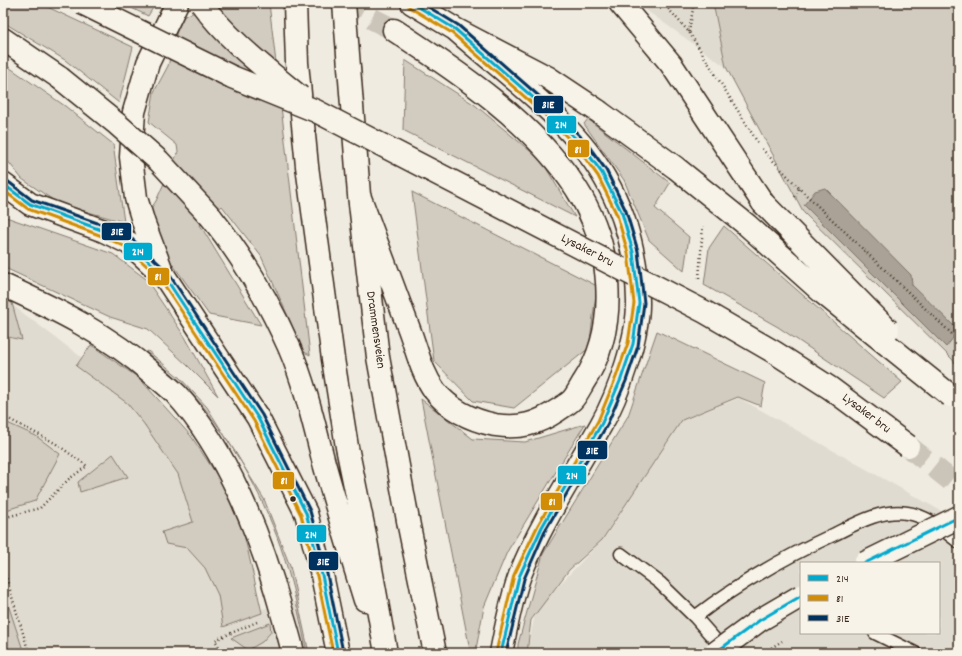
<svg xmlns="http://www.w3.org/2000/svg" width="962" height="656" font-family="Dekko,sans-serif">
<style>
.built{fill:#e0dbd0;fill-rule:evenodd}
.green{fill:#d1cbc0;stroke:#867a6f}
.water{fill:#aaa296;stroke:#7e7266}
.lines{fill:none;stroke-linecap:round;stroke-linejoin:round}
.trunk-tunnel{stroke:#cbc4b9;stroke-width:22;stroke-dasharray:22 11;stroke-linecap:butt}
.service-casing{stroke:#3b2a1e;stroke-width:15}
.minor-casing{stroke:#3b2a1e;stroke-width:25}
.trunk-casing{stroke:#3b2a1e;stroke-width:25}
.path{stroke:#3b2a1e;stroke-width:2.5;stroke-dasharray:1 3;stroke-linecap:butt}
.service{stroke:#f7f3e8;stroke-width:12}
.minor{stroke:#f7f3e8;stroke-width:22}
.trunk{stroke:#f7f3e8;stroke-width:22}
.secondary-bridge-casing{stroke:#3b2a1e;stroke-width:25;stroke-linecap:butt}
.trunk-bridge-casing{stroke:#3b2a1e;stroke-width:25;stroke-linecap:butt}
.secondary-bridge{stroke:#f7f3e8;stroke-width:22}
.trunk-bridge{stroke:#f7f3e8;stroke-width:22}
.bus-1-casing{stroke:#f7f3e8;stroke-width:6}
.bus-2-casing{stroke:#f7f3e8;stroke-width:6}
.bus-3-casing{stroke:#f7f3e8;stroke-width:6}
.bus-1{stroke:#00a9ce;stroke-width:3}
.bus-2{stroke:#d18d06;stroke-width:3}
.bus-3{stroke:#003260;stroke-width:3}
.bus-dot{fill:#3b2a1e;stroke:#f7f3e8;stroke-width:1.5}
.labels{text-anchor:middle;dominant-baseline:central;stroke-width:3.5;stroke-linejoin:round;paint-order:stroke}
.street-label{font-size:13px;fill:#3b2a1e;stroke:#f7f3e8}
.line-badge{stroke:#f7f3e8;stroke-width:1.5}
.badge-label{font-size:11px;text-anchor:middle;font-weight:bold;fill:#fff}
</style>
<rect width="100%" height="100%" fill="#efebe0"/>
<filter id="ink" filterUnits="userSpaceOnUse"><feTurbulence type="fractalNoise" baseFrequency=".025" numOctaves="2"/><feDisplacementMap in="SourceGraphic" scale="8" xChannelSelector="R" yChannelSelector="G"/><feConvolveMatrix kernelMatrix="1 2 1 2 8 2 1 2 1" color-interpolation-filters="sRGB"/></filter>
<g filter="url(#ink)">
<path class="built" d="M636,3H713L726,67Z
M3,298L97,369L206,478L244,613L295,602L306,653H3Z
M739,398L959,521V653H527L536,609L605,537L682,420ZM801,563H939V633H801Z"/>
<path class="green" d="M3,3H39L133,47L119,103L65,60L3,22Z
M121,3H156L148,16Z
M221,3H269L310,355L304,352L261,256L222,206L200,225L261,325L209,315L171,262L150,210L156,201L178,152L177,145L149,122L154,92L168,66L177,31L184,16Z
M713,3H959V368L952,359L804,213L726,67Z
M405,60L475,105L542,161L575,217L403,130Z
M3,63L65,106L113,144L124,222L59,204L22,179L3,155Z
M588,119L670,183L655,208L689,237L684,271L649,240L624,180L584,124Z
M412,192L597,286L589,348L514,408L473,401L434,361Z
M3,216L113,254L146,279L185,337L218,396L187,365L148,329L110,317L3,267Z
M724,226L902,382L884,398L778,327L704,285L709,248Z
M3,299L12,303L22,340L3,336Z
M657,331L765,383L761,406L738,397L682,420L602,540L569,570L531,620L527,653H518V644L543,554L628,416Z
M91,345L139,378L191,436L223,484L244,534L262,613L223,627L218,595L205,568L187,548L166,544L162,532L193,522L178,474L144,424L127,403L76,366Z
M148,351L180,378L207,407L264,499L290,566L309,653H307C301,624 295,595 287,567C271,512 241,454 205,409C188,387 166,369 146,352Z
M421,399L473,439L525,442L585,424L507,552L484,607L476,649L470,650Z
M3,421L36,436L60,454L35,501L3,511Z
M113,454L128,477L80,492L78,482Z
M3,589L24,653H3Z
M270,623L271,632L262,642L248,650L231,638Z"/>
<path class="water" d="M825,188L911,275L912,285L957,329V333L946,347L804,205L815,191Z"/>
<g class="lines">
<path class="trunk-tunnel" d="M342,3L394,30
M908,446L959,487"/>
<defs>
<path id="service" d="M621,554L660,583L695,617L725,651
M695,617C739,583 785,557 835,534C857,523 882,509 907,513C928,516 943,530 959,542
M875,633L915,653"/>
<path id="minor" d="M3,285C58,310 107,334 153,374C160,380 169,387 176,394C227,450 261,537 281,609C285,624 290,638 293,653"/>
<path id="trunk" d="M177,3L148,63L134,112L131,157L136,198L144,224L163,274L258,418L306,513L322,575L338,653
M295,3L297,63L307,166L333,359L347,447L365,535L386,653
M344,3L359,195L378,357L409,526L435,653
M412,3L455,29L547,77L598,111
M620,3L671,64L763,203
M455,29C497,66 545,101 581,144C618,188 637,244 638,301C639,335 618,396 601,425C573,475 541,522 520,575C511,599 506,628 501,653
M3,39L60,78
M3,184L30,204L104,231L129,243L159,271
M359,195C376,240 392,284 409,329C417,350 421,372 435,391C450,410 471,420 495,425C520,429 537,424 558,410C562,407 568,404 572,400C576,396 580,388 583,383C621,326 612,244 576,188C532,121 460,73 394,30
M211,217C243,257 268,300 289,347C305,384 314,424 324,463C337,509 351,555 365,600"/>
</defs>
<use href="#service" class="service-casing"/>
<use href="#minor" class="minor-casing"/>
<use href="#trunk" class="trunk-casing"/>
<path class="path" d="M663,3L689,32L758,143
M689,32L694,3
M762,149L799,188L953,335L959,343
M795,197L799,188
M699,278L703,226
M3,416L55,443L87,466L69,479L40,508L3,518
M3,567L29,653
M768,650L782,641
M223,653L215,640L257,622"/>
<use href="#service" class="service"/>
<use href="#minor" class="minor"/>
<use href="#trunk" class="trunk"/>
<defs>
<path id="secondary-bridge" d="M865,563L959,517
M715,653L760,620L801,596"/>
<path id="trunk-bridge" d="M82,3L232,77L316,111L705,312L774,352L830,388L908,446
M201,3C228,40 265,68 300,97
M60,78L117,124L159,161L211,217
M598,111L676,168L747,225L823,293L951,396
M763,203L888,330"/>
</defs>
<use href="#secondary-bridge" class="secondary-bridge-casing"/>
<use href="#trunk-bridge" class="trunk-bridge-casing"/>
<use href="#secondary-bridge" class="secondary-bridge"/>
<use href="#trunk-bridge" class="trunk-bridge"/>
<defs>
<path id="bus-1" d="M412,3L455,29L545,108L581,144L602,173L622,213L633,252L639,303L633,344L621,379L602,423L542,527L519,577L501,653
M3,184L30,204L104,231L129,243L163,274L258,418L306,513L322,575L338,653
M865,563L959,517
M715,653L760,620L801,596"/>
<path id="bus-2" d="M409,7L452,33L542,112L577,147L598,176L617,215L628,253L634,303L628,343L616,377L598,421L538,525L514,575L496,652
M3,190L28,209L102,236L126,247L159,277L254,421L301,515L317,576L333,653"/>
<path id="bus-3" d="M422,3L458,25L548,104L585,141L606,170L626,211L638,251L644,303L638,346L626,381L607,425L546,529L524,579L506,653
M6,180L32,200L106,226L132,239L167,271L262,415L310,511L327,574L343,652"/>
</defs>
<use href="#bus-1" class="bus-1-casing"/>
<use href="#bus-2" class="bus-2-casing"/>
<use href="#bus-3" class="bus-3-casing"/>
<use href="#bus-1" class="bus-1"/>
<use href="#bus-2" class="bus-2"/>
<use href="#bus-3" class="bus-3"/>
</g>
</g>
<circle class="bus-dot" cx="293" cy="499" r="3.5"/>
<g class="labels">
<g class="street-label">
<text transform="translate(587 251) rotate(27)">Lysaker bru</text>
<text transform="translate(375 330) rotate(82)">Drammensveien</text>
<text transform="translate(866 414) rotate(37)">Lysaker bru</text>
</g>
</g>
<g class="line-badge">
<rect x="533" y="95" width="31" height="19" rx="4" fill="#003260"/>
<rect x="546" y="115" width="31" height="19" rx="4" fill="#00a9ce"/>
<rect x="567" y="139" width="23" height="19" rx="4" fill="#d18d06"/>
<rect x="101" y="222" width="31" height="19" rx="4" fill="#003260"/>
<rect x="123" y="242" width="30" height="19" rx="4" fill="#00a9ce"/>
<rect x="147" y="267" width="23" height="19" rx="4" fill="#d18d06"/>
<rect x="577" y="440" width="31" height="20" rx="4" fill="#003260"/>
<rect x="557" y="465" width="30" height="20" rx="4" fill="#00a9ce"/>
<rect x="272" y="471" width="23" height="19" rx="4" fill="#d18d06"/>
<rect x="540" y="492" width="23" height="19" rx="4" fill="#d18d06"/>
<rect x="296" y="524" width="31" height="19" rx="4" fill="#00a9ce"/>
<rect x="308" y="551" width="31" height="20" rx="4" fill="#003260"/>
</g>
<g class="badge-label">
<text x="548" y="108">31E</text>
<text x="561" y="128">214</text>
<text x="578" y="153">81</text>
<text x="117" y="235">31E</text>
<text x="138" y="255">214</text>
<text x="158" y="280">81</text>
<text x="592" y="454">31E</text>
<text x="572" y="479">214</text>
<text x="284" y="484">81</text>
<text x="552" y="505">81</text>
<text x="311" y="538">214</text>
<text x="323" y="565">31E</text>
</g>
<rect width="962" height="656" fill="none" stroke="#f7f3e8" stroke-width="16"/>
<rect x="8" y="8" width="946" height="640" fill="none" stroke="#3b2a1e" stroke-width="1.5" filter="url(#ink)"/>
<rect x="800" y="562" width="140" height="72" fill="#f7f3e8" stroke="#aca397"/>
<rect x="808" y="575" width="20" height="6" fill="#00a9ce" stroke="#aca397"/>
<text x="836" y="582" font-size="12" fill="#3b2a1e">214</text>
<rect x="808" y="595" width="20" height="6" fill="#d18d06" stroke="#aca397"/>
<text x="836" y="602" font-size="12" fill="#3b2a1e">81</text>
<rect x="808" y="615" width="20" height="6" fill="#003260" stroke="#aca397"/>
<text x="836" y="622" font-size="12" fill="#3b2a1e">31E</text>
</svg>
